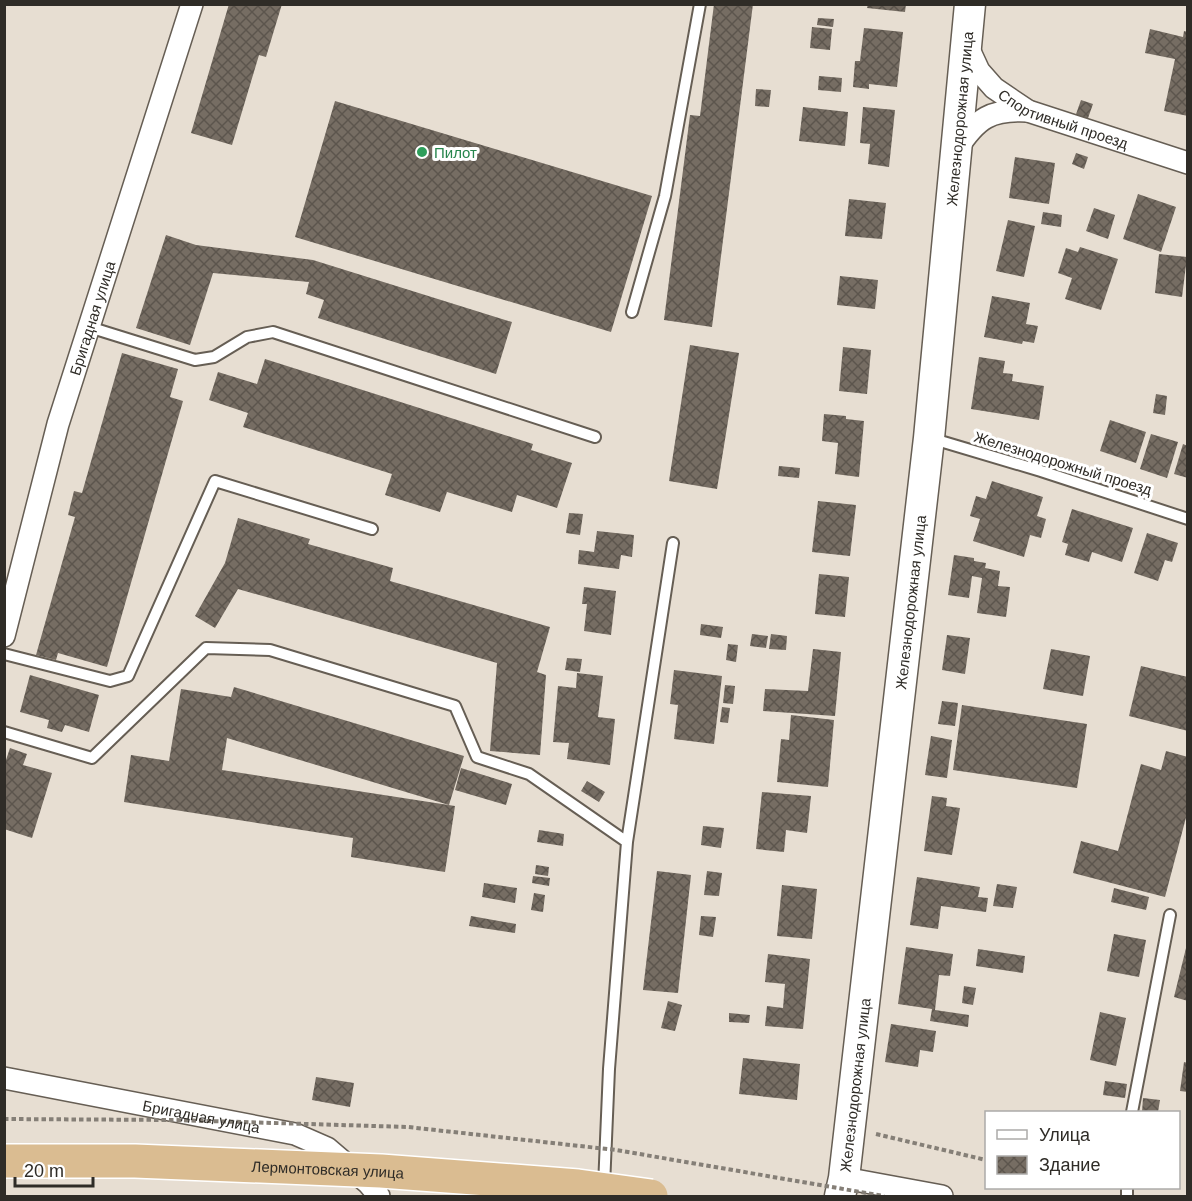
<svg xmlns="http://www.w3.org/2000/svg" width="1192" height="1201" font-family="Helvetica,sans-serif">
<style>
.building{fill:url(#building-cross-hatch)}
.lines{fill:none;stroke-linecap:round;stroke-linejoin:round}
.lane-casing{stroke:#665e54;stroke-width:14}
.street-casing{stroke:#665e54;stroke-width:24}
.secondary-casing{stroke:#665e54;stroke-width:33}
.path{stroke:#857f77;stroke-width:4;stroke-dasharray:4.5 3;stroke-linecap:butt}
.lane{stroke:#fff;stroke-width:10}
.street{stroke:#fff;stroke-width:21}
.secondary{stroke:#fff;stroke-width:30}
.primary-bridge-casing{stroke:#fff;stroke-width:36;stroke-linecap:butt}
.path-bridge{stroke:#857f77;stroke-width:4;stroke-dasharray:4.5 3;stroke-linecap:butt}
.primary-bridge{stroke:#dabc91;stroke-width:33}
.leisure-dot{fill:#2e9e5b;stroke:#fff;stroke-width:2}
.labels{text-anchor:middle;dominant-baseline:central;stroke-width:6;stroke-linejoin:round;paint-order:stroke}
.street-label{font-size:15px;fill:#2f2c27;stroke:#fff}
.leisure-label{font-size:15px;fill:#27864d;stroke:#fff;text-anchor:start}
</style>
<defs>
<pattern id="building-cross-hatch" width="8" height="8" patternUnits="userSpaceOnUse" patternTransform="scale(1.5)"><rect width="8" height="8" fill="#766d63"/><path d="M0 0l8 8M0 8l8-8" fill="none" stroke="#5c554d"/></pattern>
</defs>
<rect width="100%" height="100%" fill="#e7ded2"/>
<path class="building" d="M229,4H282L266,57L259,55L232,145L191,133Z
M714,4H753L712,327L664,320L690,115L700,116Z
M868,4H906L905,12L867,8Z
M818,18L834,19L833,27L817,25Z
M812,27L832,29L830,50L810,48Z
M864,28L903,32L897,87L869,84V89L853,87L855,61H860Z
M1150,29L1183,37L1184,31L1188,32V116L1164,111L1175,59L1145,53Z
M819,76L842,78L841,92L818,90Z
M756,89L771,90L769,107L755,106Z
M1081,100L1093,104L1087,121L1075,117Z
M335,101L652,196L611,332L295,237Z
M803,107L848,112L845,146L799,141Z
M863,107L895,110L889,167L868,164L870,144L860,143Z
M1076,153L1088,157L1084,169L1072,164Z
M1015,157L1055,163L1049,204L1009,198Z
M1138,194L1176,207L1161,252L1123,239Z
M849,199L886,203L882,239L845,236Z
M1094,208L1115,215L1108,239L1086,231Z
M1043,212L1062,215L1061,227L1041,224Z
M1008,220L1035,226L1024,277L996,271Z
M166,235L196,245L313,260L512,322L496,374L318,318L324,300L306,294L309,282L213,273L190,345L136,328Z
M1080,247L1118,259L1101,310L1065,299L1072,278L1058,273L1066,248L1078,252Z
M1159,254L1187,257L1182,297L1155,293Z
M840,276L878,280L875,309L837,305Z
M992,296L1030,303L1026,324L1038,326L1034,343L1023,341L1022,344L984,337Z
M690,345L739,353L717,489L669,481Z
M843,347L871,350L867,394L839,391Z
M122,353L178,369L170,397L183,401L107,667L58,653L56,660L36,655L75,517L68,515L74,491L82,493Z
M979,357L1005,361L1003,373L1013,374L1012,381L1044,386L1039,420L971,409Z
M265,359L533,444L531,450L572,463L557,508L517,495L512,512L447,492L440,512L385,495L392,474L243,427L248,413L209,400L218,372L257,384Z
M1156,394L1167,396L1165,415L1153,413Z
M824,414L846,416V419L864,421L859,477L835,474L838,443L822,441Z
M1110,420L1146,432L1136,463L1100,451Z
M1151,434L1178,442L1167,478L1140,469Z
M1183,444L1188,446V478L1174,474Z
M779,466L800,468L799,478L778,476Z
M992,481L1043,497L1037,516L1046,519L1041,538L1030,535L1024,557L973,541L980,519L970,516L976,496L986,499Z
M818,501L856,505L850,556L812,552Z
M1072,509L1133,528L1122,562L1092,552L1089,562L1065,555L1068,544L1062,542Z
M569,513L583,514L580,535L566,533Z
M238,518L310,539L308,544L393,568L390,581L550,627L537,672L546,675L540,755L490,751L497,663L238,589L215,628L195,616L225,563Z
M597,531L634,535L632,557L621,555L619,569L578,564L579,550L594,552Z
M1147,533L1178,543L1172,562L1165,560L1158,581L1134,573Z
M954,555L974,558V561L986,563L985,568L1000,571L998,586L1010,587L1006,617L977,613L982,578L972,576L969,598L948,595Z
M819,574L849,577L845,617L815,614Z
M584,587L616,591L611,635L584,631L587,604H582Z
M701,624L723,627L721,638L700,635Z
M752,634L768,636L766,648L750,646Z
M771,634L787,636L786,650L769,649Z
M947,635L970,638L965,674L942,670Z
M728,644L738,645L736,662L726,660Z
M813,649L841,652L835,716L763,711L765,689L808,691Z
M1051,649L1090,656L1083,696L1043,689Z
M567,658L582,659L580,672L565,670Z
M1141,666L1188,677V731L1129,716Z
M674,670L722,676L714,744L674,739L678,705L670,704Z
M577,673L603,676L598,717L615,719L610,765L567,759L569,743L553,742L558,686L576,688Z
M30,675L99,695L89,732L65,725L62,732L47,728L49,720L20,712Z
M725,685L735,686L733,704L723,703Z
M234,687L464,756L449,805L227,738L222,770L455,806L445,872L351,857L353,838L124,802L131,755L169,761L181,689L231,697Z
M942,701L958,703L955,726L938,724Z
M962,705L1087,724L1077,788L953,770Z
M722,707L730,708L728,723L720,722Z
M791,715L834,720L828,787L777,782L781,739L789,740Z
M931,736L952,740L947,778L925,775Z
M10,748L27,754L23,765L52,773L32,838L4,829V766Z
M1166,751L1188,757V810L1165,897L1073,873L1081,841L1118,851L1141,764L1161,770Z
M461,768L512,784L506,805L455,790Z
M587,781L605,792L599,802L581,791Z
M762,792L811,796L807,833L786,830L784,852L756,849Z
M932,796L947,798L946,806L960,808L952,855L924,851Z
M703,826L724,828L721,848L701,845Z
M539,830L564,834L563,846L537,842Z
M536,865L549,867L548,876L535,874Z
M657,871L691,875L678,993L643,990Z
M707,871L722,873L719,896L704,895Z
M533,876L550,878L549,886L532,883Z
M917,877L980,887L978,897L988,898L986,912L941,906L938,929L910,925Z
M484,883L517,888L515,903L482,897Z
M997,884L1017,887L1013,908L993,906Z
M782,885L817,889L812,939L777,936Z
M1114,888L1149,897L1146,910L1111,902Z
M534,893L545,895L543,912L531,910Z
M471,916L516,924L515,933L469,926Z
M701,916L716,917L713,937L699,935Z
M1114,934L1146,940L1139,977L1107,971Z
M906,947L953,954L950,976L939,975L935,1010L969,1015L968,1027L930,1021L932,1009L898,1004Z
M1186,948H1188V1001L1174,997Z
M978,949L1025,956L1023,973L976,966Z
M768,954L810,959L803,1029L765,1026L767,1006L783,1008L785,984L765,982Z
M964,986L976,988L973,1005L962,1003Z
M668,1001L682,1005L675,1031L661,1028Z
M1100,1012L1126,1018L1116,1066L1090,1060Z
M729,1013L750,1015L749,1023L729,1022Z
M891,1024L936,1031L933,1052L920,1050L918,1067L885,1062Z
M743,1058L800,1064L797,1100L739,1094Z
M1184,1062L1188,1063V1092L1180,1091Z
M316,1077L354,1083L350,1107L312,1100Z
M1105,1081L1127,1084L1125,1098L1103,1095Z
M1143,1098L1160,1100L1158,1112H1142Z"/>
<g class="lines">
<defs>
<path id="lane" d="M632,312L665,196L700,4
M89,327L195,360L214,357L247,337L273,332L595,437
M930,438L1041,471L1188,519
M4,654L110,681L128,676L215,481L372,529
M4,732L92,758L206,648L270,650L455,706L477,757L529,774L627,842
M1132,1112L1170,915
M604,1186L609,1069L627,842L673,543
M1127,1196V1188"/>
<g id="street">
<path id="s1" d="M967,45L979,71L994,88L1028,111L1188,163"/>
<path d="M957,149C977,118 991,109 1028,111"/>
<path id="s2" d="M4,636L58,424L192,4"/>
<path id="s3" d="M4,1078L295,1134L327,1148L368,1183L379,1196"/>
<path d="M844,1178L942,1196"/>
</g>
<g id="secondary">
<path id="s4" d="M840,1196L844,1178L929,438L970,4"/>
</g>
</defs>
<use href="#lane" class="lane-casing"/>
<use href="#street" class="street-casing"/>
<use href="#secondary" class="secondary-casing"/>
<path class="path" d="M876,1134L986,1160"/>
<use href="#lane" class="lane"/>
<use href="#street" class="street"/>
<use href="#secondary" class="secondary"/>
<defs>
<g id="primary-bridge">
<path id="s5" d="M4,1161H135L381,1171L578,1186L651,1196"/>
</g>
</defs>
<use href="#primary-bridge" class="primary-bridge-casing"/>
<path class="path-bridge" d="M4,1119L174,1120L408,1127L616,1150L884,1196"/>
<use href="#primary-bridge" class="primary-bridge"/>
</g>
<circle class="leisure-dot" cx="422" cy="152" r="6"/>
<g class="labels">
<g class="street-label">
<text stroke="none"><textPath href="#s1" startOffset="128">Спортивный проезд</textPath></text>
<text stroke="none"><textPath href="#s4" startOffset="1084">Железнодорожная улица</textPath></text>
<text stroke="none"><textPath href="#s2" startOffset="330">Бригадная улица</textPath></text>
<text transform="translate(1063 463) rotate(17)">Железнодорожный проезд</text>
<text stroke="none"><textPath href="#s4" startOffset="598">Железнодорожная улица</textPath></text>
<text stroke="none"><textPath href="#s4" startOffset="112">Железнодорожная улица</textPath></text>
<text stroke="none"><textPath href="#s3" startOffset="201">Бригадная улица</textPath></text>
<text stroke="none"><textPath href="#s5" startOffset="324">Лермонтовская улица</textPath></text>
</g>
<g class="leisure-label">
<text x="434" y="152">Пилот</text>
</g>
</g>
<rect width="1192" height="1201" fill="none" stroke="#2f2c27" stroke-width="12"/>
<rect x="985" y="1111" width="195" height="78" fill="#ffffff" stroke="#acaba9" stroke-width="1.5"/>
<rect x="997" y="1130" width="30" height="9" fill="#ffffff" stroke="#acaba9" stroke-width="1.5"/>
<text x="1039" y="1141" font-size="18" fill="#2f2c27">Улица</text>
<rect x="997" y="1156" width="30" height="18" fill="url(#building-cross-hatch)" stroke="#acaba9" stroke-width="1.5"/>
<text x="1039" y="1171" font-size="18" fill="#2f2c27">Здание</text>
<path d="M15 1177v9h78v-9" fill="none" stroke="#2f2c27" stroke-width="3"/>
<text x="24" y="1177" font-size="18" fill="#2f2c27" stroke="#ffffff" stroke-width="4.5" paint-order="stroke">20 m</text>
</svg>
